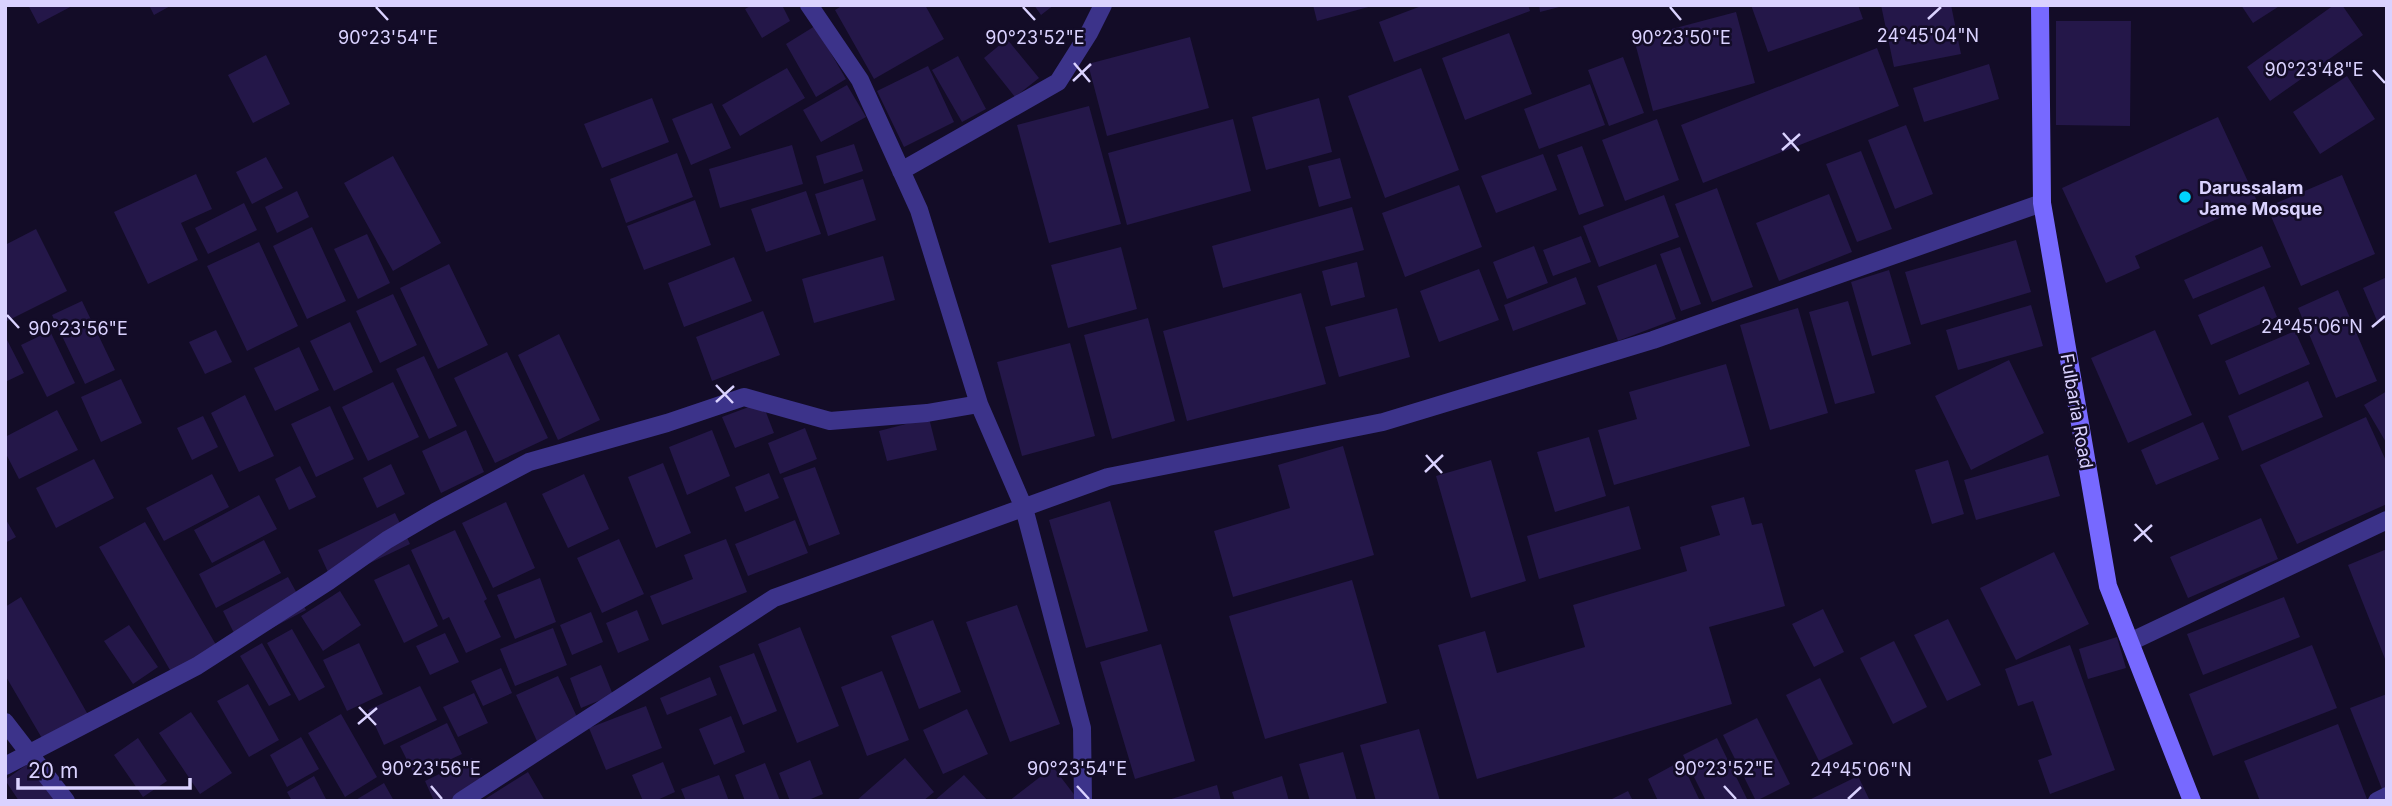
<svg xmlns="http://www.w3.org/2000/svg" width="2392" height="806" font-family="Inter,sans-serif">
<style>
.building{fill:#241749}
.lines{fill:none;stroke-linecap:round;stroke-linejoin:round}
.minor{stroke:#3c338a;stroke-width:18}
.secondary{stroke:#7769ff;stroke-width:18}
.ticks{fill:none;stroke:#dad2ff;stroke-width:2.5}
.poi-dot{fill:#00d3fd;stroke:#130c27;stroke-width:2.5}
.labels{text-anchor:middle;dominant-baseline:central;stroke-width:5;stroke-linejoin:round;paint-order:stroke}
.poi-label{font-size:18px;font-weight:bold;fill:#dad2ff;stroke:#130c27;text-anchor:start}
.street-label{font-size:18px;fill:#dad2ff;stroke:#130c27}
.ticks-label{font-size:18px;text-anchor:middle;fill:#dad2ff;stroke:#130c27;stroke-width:5;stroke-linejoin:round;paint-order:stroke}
</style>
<rect width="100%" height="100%" fill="#130c27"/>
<path class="building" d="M28,5H74L38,24Z
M149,5H172L154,15Z
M752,5H782L790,21L762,38L745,9Z
M843,5H925L944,39L874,79L835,10Z
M1034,5H1054L1041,15Z
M1313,5H1372V6L1317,21Z
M1424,5H1528L1530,11L1394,62L1379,22Z
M1539,5H1563V6L1540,12Z
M1751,5H1858L1863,19L1768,52Z
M1881,5H1951L1961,54L1894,67Z
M2241,5H2281L2253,23Z
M2334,5H2342L2363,35L2270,101L2247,67Z
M1736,12L1755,83L1653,111L1634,39Z
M2056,21H2131L2130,126L2056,125Z
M815,26L846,79L816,97L786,44Z
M1509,33L1532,94L1465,120L1442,58Z
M1190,37L1209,108L1107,136L1088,64Z
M1007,39L1039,78L1015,97L984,58Z
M1877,48L1899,106L1703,183L1681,125Z
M266,55L290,104L253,123L228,75Z
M958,56L986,109L962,122L932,70Z
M1623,57L1644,113L1609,126L1588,70Z
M1989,64L1999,99L1924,122L1913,88Z
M928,66L954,122L904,147L877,91Z
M787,68L805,98L740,136L722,105Z
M1421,68L1459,170L1385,198L1348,96Z
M2347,76L2375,119L2320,154L2293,112Z
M1590,84L1605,125L1539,149L1524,109Z
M847,85L866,117L821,142L803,110Z
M652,98L669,142L602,168L584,124Z
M1319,98L1332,152L1266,170L1252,117Z
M712,103L731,148L691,165L672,119Z
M1089,106L1121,224L1049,243L1017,125Z
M2218,117L2257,201L2135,256L2140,268L2106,283L2062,188Z
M1233,119L1251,191L1127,225L1108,153Z
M1657,119L1679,180L1625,201L1602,140Z
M1906,125L1933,194L1895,209L1868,140Z
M854,144L863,171L824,184L816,156Z
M792,145L803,184L720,208L709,169Z
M1582,146L1604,206L1579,215L1557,155Z
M1861,151L1892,229L1857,242L1826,164Z
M677,153L693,197L626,223L610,179Z
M1543,154L1557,190L1496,213L1481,176Z
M393,156L441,243L393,271L344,183Z
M266,157L283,188L252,204L236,172Z
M1340,158L1351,198L1319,207L1308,166Z
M196,174L212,209L181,223L198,260L148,284L114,212Z
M2342,175L2375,254L2301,286L2267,207Z
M863,179L876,220L828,236L815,194Z
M1459,185L1482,247L1405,277L1382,213Z
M1717,188L1753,287L1712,302L1675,204Z
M297,191L309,217L277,233L265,207Z
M806,191L821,234L766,252L751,209Z
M1829,194L1852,252L1779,281L1756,223Z
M1664,195L1679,237L1599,267L1583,226Z
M695,200L711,245L644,270L627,226Z
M244,203L257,230L208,254L195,228Z
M1352,207L1364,250L1223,288L1212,246Z
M312,227L346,301L307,319L273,246Z
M36,229L67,291L5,322V245Z
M367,234L390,283L358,299L334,249Z
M1581,236L1591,262L1553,276L1543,250Z
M2016,240L2031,292L1921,325L1905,272Z
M259,242L298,326L247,351L207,266Z
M1534,246L1548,283L1507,299L1493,262Z
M2262,246L2271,267L2193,299L2184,280Z
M1121,247L1137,309L1068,328L1051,265Z
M1680,247L1701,304L1681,311L1660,254Z
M883,256L895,300L814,323L802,279Z
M734,257L752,301L684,327L668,283Z
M1357,262L1365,297L1331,306L1322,271Z
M449,264L488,345L438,369L400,288Z
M1656,264L1676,319L1618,341L1597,286Z
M1479,269L1499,320L1439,342L1420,291Z
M1889,270L1911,344L1872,356L1851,282Z
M1576,277L1586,304L1513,331L1504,305Z
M2387,277V319L2378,323L2363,288Z
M2264,286L2277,317L2211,345L2198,315Z
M2338,290L2377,381L2336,398L2298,308Z
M1301,293L1326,384L1187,421L1163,331Z
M393,294L417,345L380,363L356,311Z
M82,301L115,370L85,384L52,315Z
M1848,301L1875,393L1835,404L1809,312Z
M2031,305L2043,346L1958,370L1946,330Z
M1397,308L1410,357L1339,377L1325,327Z
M1798,308L1828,413L1770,430L1740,325Z
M763,311L780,355L712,381L696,337Z
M1148,318L1175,421L1112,439L1084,335Z
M350,322L373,372L334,391L310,341Z
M216,330L232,362L205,374L189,342Z
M2155,330L2192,415L2128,443L2091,358Z
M50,331L75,383L47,397L21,345Z
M2295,331L2310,364L2239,395L2225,361Z
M559,334L600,420L558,440L518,355Z
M5,336L24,373L5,382Z
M1070,343L1095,436L1022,456L997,362Z
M299,347L319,390L275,411L254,368Z
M507,352L548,438L495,463L454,378Z
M424,356L457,426L429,439L396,369Z
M2009,360L2044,433L1971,470L1935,396Z
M1726,364L1750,446L1614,485L1598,430L1637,419L1629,392Z
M121,379L142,423L101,442L81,397Z
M2308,381L2323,417L2242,451L2228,416Z
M393,382L419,437L368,461L342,407Z
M2387,391V444L2364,405Z
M245,395L274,456L239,472L211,413Z
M762,402L774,433L735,448L722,417Z
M330,406L354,459L316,477L291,424Z
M57,410L78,450L19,479L5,452V437Z
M203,416L218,447L192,460L177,428Z
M2366,417L2387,463V504L2297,544L2260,465Z
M929,418L937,450L887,461L879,431Z
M2203,422L2219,459L2156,485L2141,450Z
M805,428L817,459L780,474L768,443Z
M466,430L484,472L441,493L422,451Z
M712,430L730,476L687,495L669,447Z
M1589,437L1606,496L1555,512L1537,452Z
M1343,446L1374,555L1233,597L1214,531L1290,508L1278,465Z
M2048,455L2060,496L1976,520L1964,480Z
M94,459L114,498L56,528L36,488Z
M1491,460L1526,581L1471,598L1436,476Z
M1948,460L1964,514L1932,524L1915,470Z
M663,463L691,533L656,548L628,477Z
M391,464L405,494L377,508L363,478Z
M300,466L316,497L289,510L275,479Z
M815,467L840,534L809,546L783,478Z
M769,473L779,498L745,512L735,487Z
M212,474L229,507L164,541L146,508Z
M584,474L609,529L568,548L542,494Z
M259,495L277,529L212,563L194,530Z
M1744,497L1752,525L1762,523L1785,606L1709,627L1732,704L1477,779L1438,645L1485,631L1497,673L1585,647L1573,605L1687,571L1680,547L1720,535L1711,506Z
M1110,501L1148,631L1086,648L1049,520Z
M506,502L535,568L493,588L462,523Z
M1629,506L1641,549L1539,579L1527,536Z
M395,513L410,544L332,581L318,550Z
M5,518L16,537L5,543Z
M2261,518L2278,559L2188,598L2170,557Z
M795,520L808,553L748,576L735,544Z
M145,522L219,650L174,677L99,547Z
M455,530L487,599L484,601L501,637L466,653L449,617L443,620L411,550Z
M619,539L644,594L602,613L577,558Z
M726,539L747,592L662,625L650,596L693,579L684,555Z
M264,540L281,573L216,608L199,574Z
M2387,549V664L2348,565Z
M2054,552L2089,624L2016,660L1980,588Z
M409,564L438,626L404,643L374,580Z
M288,577L306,610L240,645L223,611Z
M540,578L556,622L515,639L497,595Z
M1352,580L1387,703L1265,739L1229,616Z
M340,591L361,625L323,651L301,616Z
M21,597L95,727L50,752L5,675V607Z
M2284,597L2300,637L2203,675L2187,634Z
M1017,605L1060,724L1010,742L966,622Z
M1823,609L1844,652L1814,667L1792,624Z
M637,610L649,640L618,653L606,623Z
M591,612L603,642L572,655L560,625Z
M1948,619L1981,685L1947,701L1914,635Z
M933,620L961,692L919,709L891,636Z
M129,625L158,667L133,684L104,641Z
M800,627L839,726L797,743L758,644Z
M553,628L567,665L515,686L500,649Z
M292,629L325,687L299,701L267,643Z
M445,633L459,662L430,675L416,646Z
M2117,637L2126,668L2088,679L2079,649Z
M1894,641L1927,707L1893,724L1860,658Z
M262,643L291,695L269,706L240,656Z
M359,643L383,694L347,711L323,660Z
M1161,644L1195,761L1135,779L1100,662Z
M2070,645L2115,770L2050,794L2038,760L2052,755L2033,701L2018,706L2005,669Z
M2312,645L2337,708L2213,756L2189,694Z
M754,653L777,711L743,725L719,666Z
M601,665L613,695L581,708L570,678Z
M501,668L512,693L483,706L471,681Z
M882,671L909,740L867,756L841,687Z
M558,676L583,730L541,750L516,695Z
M710,677L717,695L667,715L660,698Z
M1820,678L1853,744L1819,761L1786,695Z
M248,684L279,740L249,757L217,701Z
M420,686L437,720L384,745L368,710Z
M474,693L488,723L458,737L443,707Z
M2387,694V787L2382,789L2350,708Z
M646,706L662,748L606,770L589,728Z
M967,709L988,754L943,774L923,730Z
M191,712L232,773L200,794L159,733Z
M341,714L377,777L345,797L308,733Z
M731,716L745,752L714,765L699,729Z
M1757,718L1790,784L1756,801L1723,735Z
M447,723L462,754L415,776L400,746Z
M2338,724L2367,799L2362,801H2260L2244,761Z
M1419,729L1440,801H1376L1360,745Z
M301,737L319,769L287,787L270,755Z
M138,738L167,781L143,797L114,755Z
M1717,738L1748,801H1706L1683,755Z
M1343,752L1357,801H1310L1299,764Z
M472,758L487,789L461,801H434L425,781Z
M905,758L934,792L923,801H856Z
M810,760L823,794L806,801H790L779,773Z
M1681,761L1700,801H1658L1648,779Z
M663,762L675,792L655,801H643L632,775Z
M29,763L55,801H19L5,780Z
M765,763L780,801H745L735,775Z
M1053,767L1076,797L1072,801H1009Z
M528,772L545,801H482Z
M719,775L729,801H686L681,789Z
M964,775L988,801H934Z
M314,776L327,801H292L287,792Z
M1282,776L1289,801H1235L1232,792Z
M1858,776L1870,801H1807Z
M384,783L394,801H354Z
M1217,785L1221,801H1168V800Z
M1628,791L1633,801H1608Z"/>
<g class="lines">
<path class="minor" d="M809,5L860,80L919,210L979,404
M901,171L1058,82L1089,33L1103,5
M2130,642L2387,520
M5,722L66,801
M5,766L197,666L329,581L387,540L435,512L529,462L667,423L744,397L830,421L927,413L979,404L1024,508L1082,728L1083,801
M461,801L774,598L1108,477L1383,422L1653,340L2042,203
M2377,801L2387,796"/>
<path class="secondary" d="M2040,5L2042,203L2108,586L2192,801"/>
</g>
<path class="ticks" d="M376,7L388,20M1023,7L1035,20M1670,7L1681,20M1928,19L1941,7M1074,63L1090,82M2373,70L2385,83M1073,81L1091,64M1783,133L1799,151M1782,150L1800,134M7,315L19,328M2372,327L2385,316M716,385L733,403M716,402L734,386M1426,455L1442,473M1425,472L1443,455M2135,524L2152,542M2134,541L2152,525M359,707L376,725M358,724L377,708M431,786L442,799M1077,786L1089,799M1724,786L1736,799M1848,799L1861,787"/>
<circle class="poi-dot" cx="2185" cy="197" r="7"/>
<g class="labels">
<g class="poi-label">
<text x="2199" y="187">Darussalam<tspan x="2199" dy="21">Jame Mosque</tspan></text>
</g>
<g class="street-label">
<text transform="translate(2077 411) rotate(80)">Fulbaria Road</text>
</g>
</g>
<g class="ticks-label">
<text x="1928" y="42">24°45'04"N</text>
<text x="388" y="44">90°23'54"E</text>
<text x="1035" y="44">90°23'52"E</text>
<text x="1681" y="44">90°23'50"E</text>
<text x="2314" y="76">90°23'48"E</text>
<text x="2312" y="333">24°45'06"N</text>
<text x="78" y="335">90°23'56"E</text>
<text x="431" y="775">90°23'56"E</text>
<text x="1077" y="775">90°23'54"E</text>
<text x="1724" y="775">90°23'52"E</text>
<text x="1861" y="776">24°45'06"N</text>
</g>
<rect width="2392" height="806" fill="none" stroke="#dad2ff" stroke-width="14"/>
<path d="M18 778v10h172v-10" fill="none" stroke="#dad2ff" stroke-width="3.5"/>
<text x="28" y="778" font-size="21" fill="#dad2ff" stroke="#130c27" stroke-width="5" paint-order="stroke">20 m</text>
</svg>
